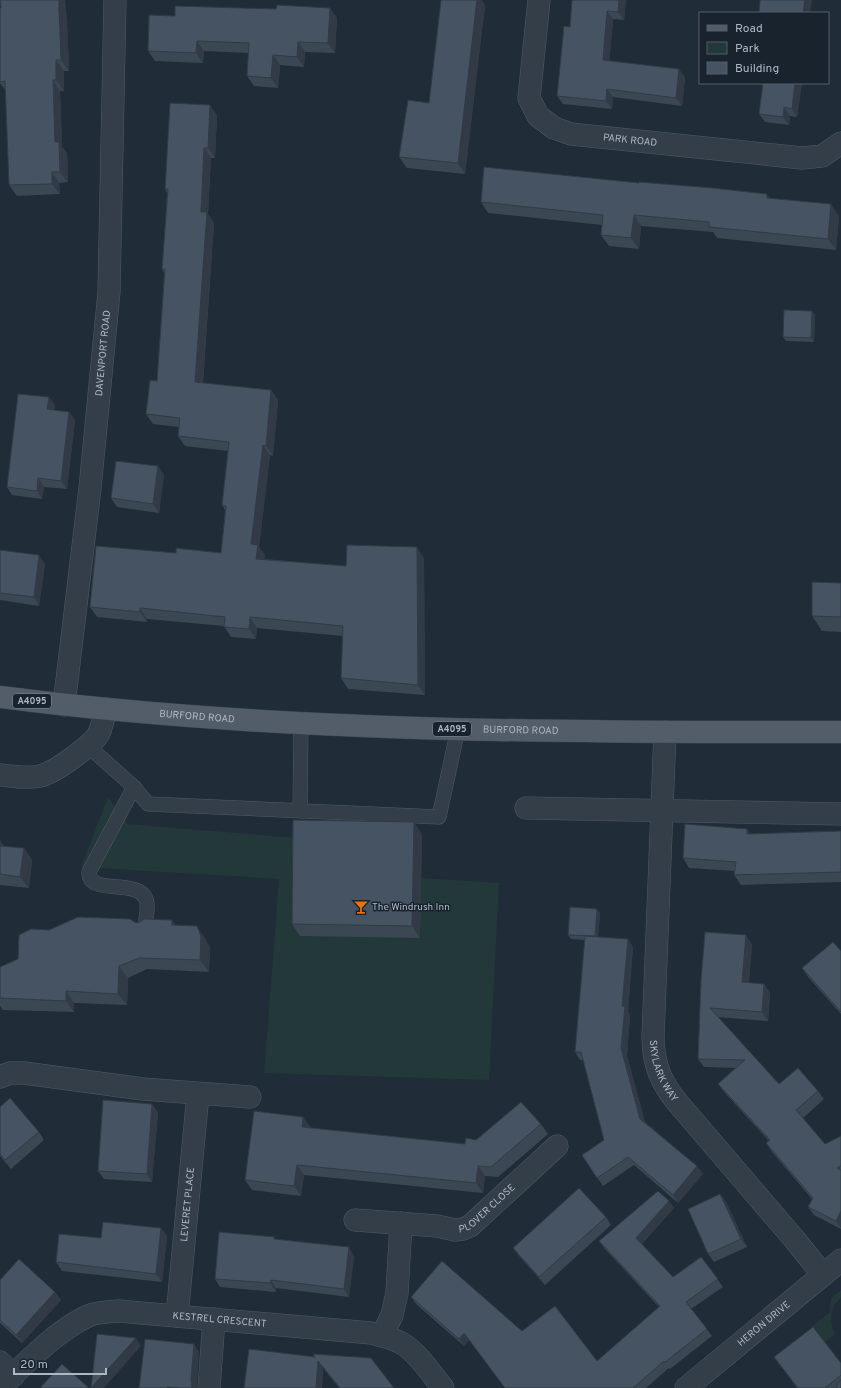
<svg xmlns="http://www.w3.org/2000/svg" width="841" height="1388" font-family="Overpass,sans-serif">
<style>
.green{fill:#223839}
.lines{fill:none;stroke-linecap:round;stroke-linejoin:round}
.lane-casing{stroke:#515b66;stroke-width:15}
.street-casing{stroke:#515b66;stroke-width:23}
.primary-casing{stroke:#3d4752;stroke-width:23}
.lane{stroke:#343e49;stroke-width:14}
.street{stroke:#343e49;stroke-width:22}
.primary{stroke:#525d69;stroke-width:22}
.wall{fill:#3c4754}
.shaded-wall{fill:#313a45}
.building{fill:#465362;stroke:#313a45}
.labels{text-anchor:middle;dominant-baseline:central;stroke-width:3;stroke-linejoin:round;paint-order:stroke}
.shield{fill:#19232d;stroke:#818b97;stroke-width:1}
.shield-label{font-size:9px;font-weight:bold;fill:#aeb8c5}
.street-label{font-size:10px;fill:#aeb8c5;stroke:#19232d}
.poi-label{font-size:10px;fill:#aeb8c5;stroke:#19232d;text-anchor:start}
</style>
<rect width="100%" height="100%" fill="#202c38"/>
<path class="green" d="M108,797L128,824L298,838L420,938L421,878L499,883L489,1080L264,1073L279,879L81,867Z
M841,1290V1298C830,1306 829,1323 835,1334L825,1342L811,1327L830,1312L831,1298Z"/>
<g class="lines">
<defs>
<path id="lane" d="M88,746L134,787L148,804L439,817L458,729
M134,787L89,872C88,896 137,878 146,899C149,906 146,918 145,926
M300,811L301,724"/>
<g id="street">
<path id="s1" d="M539,0L529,98L538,116L554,128L571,134L802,158L822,156L841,143"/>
<path id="s2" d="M64,705L90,488L109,292L115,0"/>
<path id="s3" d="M665,732L653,1036C653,1063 660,1081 677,1102L795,1240L823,1275"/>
<path d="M0,775C13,776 26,779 40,776C54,773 93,745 99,733C102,726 104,717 106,709"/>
<path d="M526,808L841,814"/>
<path d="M0,1077L10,1073H24L143,1089L250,1097"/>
<path id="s4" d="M355,1220L437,1226L455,1230L463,1229L470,1226L557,1146"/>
<path id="s5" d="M177,1316L198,1094"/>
<path d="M382,1336L392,1315L397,1293L401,1223"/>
<path d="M0,1362L13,1376"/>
<path id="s6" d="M0,1387C27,1363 54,1332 88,1316C96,1312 108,1312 118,1311L371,1333C382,1336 393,1338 403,1344C418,1353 432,1375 443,1388"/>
<path d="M209,1388L214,1319"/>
<path id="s7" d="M686,1388L841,1260"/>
</g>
<g id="primary">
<path id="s8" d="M0,697C279,733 560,732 841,732"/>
</g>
</defs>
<use href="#lane" class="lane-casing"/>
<use href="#street" class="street-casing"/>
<use href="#primary" class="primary-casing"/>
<use href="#lane" class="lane"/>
<use href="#street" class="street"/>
<use href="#primary" class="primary"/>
</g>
<path class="wall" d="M626,0L624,20L613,19L609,61L685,77L682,106L613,97L612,109L563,104L557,96L570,27Z
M485,5L465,174L407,168L399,157L429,103Z
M0,8L67,19L69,71H64V91H60L62,147L67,153L68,182L59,183L60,194L17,196L9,185L6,91L0,83Z
M330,8L337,18L335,53L305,52L304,67L280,65L278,88L254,86L247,76L249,53L204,51L203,63L155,61L148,51L175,16L276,9Z
M763,83H802L797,117L790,116L789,125L765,122L759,114Z
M217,115L215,158H211L208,214L214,223L203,383L271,390L278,400L273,456L270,455L259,547L265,555L264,559L346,566L424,558L425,695L348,689L341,678L343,636L257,628L256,639L231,637L224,626L147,619V622L97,617L90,607L176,553H221L225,510L222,505L228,451L185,446L178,436L179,427L153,424L146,414L157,381L164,273L162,269L167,193L165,189Z
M771,199L839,216L836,250L717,238L713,232L641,226L639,249L609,246L601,235L602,225L488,213L481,202Z
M812,311L815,315L814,342L786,341L783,337Z
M55,405L54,410L69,412L75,420L67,489L44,487L42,499L12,495L7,487Z
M164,474L159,513L117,507L111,498Z
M0,550L45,564L39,606L0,600Z
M841,583V632L822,631L812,616Z
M841,831V882L741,885L734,875L735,871L689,868L683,858L750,834Z
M422,834L420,938L300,936L292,924Z
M0,841L4,846L24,848L32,860L29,888L0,885Z
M600,913L598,937L633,947L628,1011L630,1015L627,1056L645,1122L697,1166L703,1174L678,1203L634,1165L603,1186L582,1155L604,1140L583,1060H580L575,1052L585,940L571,939L568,935Z
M136,923L175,925L205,938L210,948L209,972L147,969L128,978L127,1005L74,1003V1012L3,1010L0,1006V967L18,959L49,930Z
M752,944L749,983L764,984L770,993L768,1021L717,1017L779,1084L818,1091L824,1099L803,1118L825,1144L841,1136V1229L814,1215L808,1207L812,1199L772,1152L766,1143L769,1141L724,1092L718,1084L735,1068L704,1067L698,1059L701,980Z
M841,951V1014L808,977L802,968Z
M0,1107L39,1132L44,1140L11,1169L0,1156Z
M158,1112L152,1182L104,1179L98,1171Z
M303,1117L310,1127V1128L465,1144L476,1140L541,1124L548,1134L498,1177L485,1176L483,1193L304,1175L301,1196L252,1190L245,1180Z
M720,1194L726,1202L747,1247L714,1262L708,1254Z
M669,1201L674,1208L642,1244L673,1277L701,1257L723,1287L691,1309L712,1336L670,1369L669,1368L646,1388H505L469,1340L464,1346L416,1304L411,1297L522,1331L597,1361L659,1307L604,1248L599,1241Z
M606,1217L611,1225L545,1285L519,1256L513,1248Z
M161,1228L167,1236L162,1282L62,1271L56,1262L101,1238Z
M276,1239L354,1256L349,1297L276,1288V1292L220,1287L215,1279Z
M0,1280L55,1292L61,1300L22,1343L0,1323Z
M315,1357L394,1388H339L323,1368L322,1388H244Z
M774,1357L841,1363V1388H797Z"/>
<path class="shaded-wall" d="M59,0H65L67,19L69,71L61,60Z
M477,0H482L485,5L465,174L458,163Z
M619,0H626L624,20L618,12Z
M805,0H812L810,13H803Z
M330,8L337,18L335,53L328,43Z
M607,11L613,19L609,68L603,60Z
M197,41L204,51L203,63L196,53Z
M298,42L305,52L304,67L297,57Z
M273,55L280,65L278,88L271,78Z
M56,60L64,71V91L56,80Z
M679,69L685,77L682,106L676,98Z
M53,80L60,91L62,147L67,153L68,182L60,172L55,142Z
M795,83H802L797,117L792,109Z
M607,89L613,97L612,109L606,101Z
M210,105L217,115L215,158L208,148Z
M784,107L790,116L789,125L783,117Z
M204,148L211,158L208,214L214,223L202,392L195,382L201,212Z
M52,172L59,183L60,194L52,184Z
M767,194L775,205L767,198Z
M831,204L839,216L836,250L828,239Z
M634,215L641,226L639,249L631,238Z
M812,311L815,315L814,342L811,338Z
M271,390L278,400L273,456L266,446Z
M49,397L55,405L53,417L47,409Z
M69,412L75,420L67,489L61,481Z
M263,445L270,455L259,547L265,555L263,569L256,559L251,544Z
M158,466L164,474L159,513L153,504Z
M38,478L44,487L42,499L37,491Z
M417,547L424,558L425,695L418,685Z
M39,555L45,564L39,606L34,597Z
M140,608L147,619V622L140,612Z
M250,617L257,628L256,639L249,629Z
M414,822L422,834L420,938L412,926Z
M747,829L754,839L747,834Z
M0,841L8,852L0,847Z
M24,848L32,860L29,888L20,877Z
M597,909L600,913L598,941L595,936Z
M172,920L180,932L172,925Z
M197,926L205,938L210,948L209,972L200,960Z
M746,935L752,944L748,991L742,982Z
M628,939L633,947L628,1011L630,1015L627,1056L646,1126L640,1119L621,1048L622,1006Z
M119,966L128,978L127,1005L118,994Z
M764,984L770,993L768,1021L762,1012Z
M66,991L74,1003V1012L66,1001Z
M152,1104L158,1112L152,1182L147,1174Z
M303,1117L310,1127L309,1137L302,1127Z
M297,1165L304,1175L301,1196L294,1186Z
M478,1166L485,1176L483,1193L476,1183Z
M697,1166L703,1174L678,1203L673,1195Z
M720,1194L726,1202L747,1247L741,1239Z
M669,1201L674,1208L641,1245L636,1238Z
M841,1211V1228L836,1221Z
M161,1228L167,1236L162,1282L156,1274Z
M349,1247L354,1256L349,1297L344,1289Z
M271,1280L276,1288V1292L270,1283Z
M55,1292L61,1300L22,1343L16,1335Z
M464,1333L469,1340L464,1346L459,1339Z
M136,1338L141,1346L104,1388H91Z
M194,1344L199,1352L197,1388H192L191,1379Z
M318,1361L323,1368L322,1388H316Z"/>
<path class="building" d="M0,0H59V8L61,60H56V80H53L55,142H59L60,172H52V184L9,185L5,81L0,82V8H1Z
M441,0H477L458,163L399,157L408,100L429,103Z
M572,0H619L618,12L607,11L603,60L679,69L676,98L607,89L606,101L557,96L564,26L570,27Z
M760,0H805L803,13H759Z
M277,5L330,8L328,43L298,42L297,57L273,55L271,78L247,76L249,43L197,41L196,53L148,51L149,15L175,16V6L276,9Z
M763,83H795L792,109L784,107L783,117L759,114Z
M170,103L210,105L208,148H204L201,212H207L195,382L271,390L266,446L263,445L251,544L258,545L256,559L346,566L347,545L417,547L418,685L341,678L343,626L250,617L249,629L224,627L225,617L140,608V612L90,607L96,546L176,553V548L221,553L226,506L222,505L229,442L178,436L180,418L146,414L150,380L157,381L165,269H162L168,189H165Z
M484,167L639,183V182L713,188L767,194V198L831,204L828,239L709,227V222L634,215L631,238L601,235L603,215L481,202Z
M784,310L812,311L811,338L783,337Z
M18,394L49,397L47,409L69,412L61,481L38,478L37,491L7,487Z
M116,461L158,466L153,504L111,498Z
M0,550L39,555L34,597L0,593Z
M812,582L841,583V617L812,616Z
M293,820L414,822L412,926L292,924Z
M685,824L747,829V834L841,831V872L734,875L736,862L683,858Z
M0,846L24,848L20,877L0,874Z
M570,907L597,909L595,936L568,935Z
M78,917L130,919L136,923L140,922L144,919L172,920V925L197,926L201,936L200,960L139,958L119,966L118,994L66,991V1001L0,998V967L18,959L19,935L31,929L49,930Z
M705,932L746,935L742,982L764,984L762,1012L710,1008L779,1084L798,1068L818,1091L796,1110L825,1144L841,1136V1166L837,1168L841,1170V1211L836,1221L808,1207L813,1198L766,1143L770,1140L718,1084L745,1060L698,1059L701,980Z
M585,936L628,939L622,1006L625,1007L621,1048L640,1119L697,1166L673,1195L628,1157L597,1178L582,1155L604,1140L581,1052H575Z
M833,942L841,951V1012L802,968Z
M10,1098L39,1132L5,1160L0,1154V1107Z
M103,1100L152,1104L147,1174L98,1171Z
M521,1102L541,1124L491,1167L478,1166L476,1183L297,1165L294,1186L245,1180L254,1111L303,1117L302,1127L465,1144L466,1138L476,1140Z
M579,1188L606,1217L539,1277L513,1248Z
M658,1191L669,1201L636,1238L673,1277L701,1257L718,1279L686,1302L707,1329L665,1362L664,1361L633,1388H505L464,1333L459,1339L411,1297L442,1261L522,1331L555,1306L597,1361L660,1306L599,1241Z
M720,1194L741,1239L708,1254L688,1209Z
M103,1222L161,1228L156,1274L56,1262L59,1234L101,1238Z
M219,1232L275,1237L274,1239L349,1247L344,1289L271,1280L270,1283L215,1279Z
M19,1259L55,1292L16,1335L0,1320V1280Z
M813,1327L841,1363V1375L825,1388H798L774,1357Z
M97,1334L136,1338L91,1388Z
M145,1339L194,1344L191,1379L192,1388H180L167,1387V1388H139Z
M249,1349L315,1357L313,1354L371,1358L394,1388H340L318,1361L316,1388H244Z
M62,1364L89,1388H40Z
M841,1379V1388H836Z"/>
<defs>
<symbol id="bar-bare" viewBox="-9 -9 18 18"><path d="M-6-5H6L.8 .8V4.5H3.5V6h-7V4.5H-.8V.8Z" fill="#e8710a" stroke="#19232d" stroke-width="2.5" paint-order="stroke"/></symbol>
</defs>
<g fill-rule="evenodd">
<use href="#bar-bare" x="351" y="897" width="20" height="20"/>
</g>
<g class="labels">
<g class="shield">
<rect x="13" y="694" width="38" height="14" rx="3"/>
<rect x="433" y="722" width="38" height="14" rx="3"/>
</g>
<g class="shield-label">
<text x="32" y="701">A4095</text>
<text x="452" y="729">A4095</text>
</g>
<g class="street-label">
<text stroke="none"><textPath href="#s1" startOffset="216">PARK ROAD</textPath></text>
<text stroke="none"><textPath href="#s2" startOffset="354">DAVENPORT ROAD</textPath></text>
<text stroke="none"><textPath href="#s8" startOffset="198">BURFORD ROAD</textPath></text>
<text stroke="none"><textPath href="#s8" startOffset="522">BURFORD ROAD</textPath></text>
<text stroke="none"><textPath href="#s3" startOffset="341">SKYLARK WAY</textPath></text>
<text stroke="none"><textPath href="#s5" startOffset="112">LEVERET PLACE</textPath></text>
<text stroke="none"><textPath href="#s4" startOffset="140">PLOVER CLOSE</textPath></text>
<text stroke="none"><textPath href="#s6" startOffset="246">KESTREL CRESCENT</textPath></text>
<text stroke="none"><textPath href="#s7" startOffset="101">HERON DRIVE</textPath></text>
</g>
<g class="poi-label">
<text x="372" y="907">The Windrush Inn</text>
</g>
</g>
<rect x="699" y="12" width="130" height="72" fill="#19232d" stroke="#555f6a"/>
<rect x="707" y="25" width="20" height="6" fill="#525d69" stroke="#555f6a"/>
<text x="735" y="32" font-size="12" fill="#aeb8c5">Road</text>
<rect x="707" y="42" width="20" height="12" fill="#223839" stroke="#555f6a"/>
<text x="735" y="52" font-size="12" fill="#aeb8c5">Park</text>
<rect x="707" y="62" width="20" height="12" fill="#465362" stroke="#555f6a"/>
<text x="735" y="72" font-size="12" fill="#aeb8c5">Building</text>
<path d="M14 1368v6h92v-6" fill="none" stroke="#aeb8c5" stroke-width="2"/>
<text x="20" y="1368" font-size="12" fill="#aeb8c5" stroke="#19232d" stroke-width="3" paint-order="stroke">20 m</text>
</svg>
